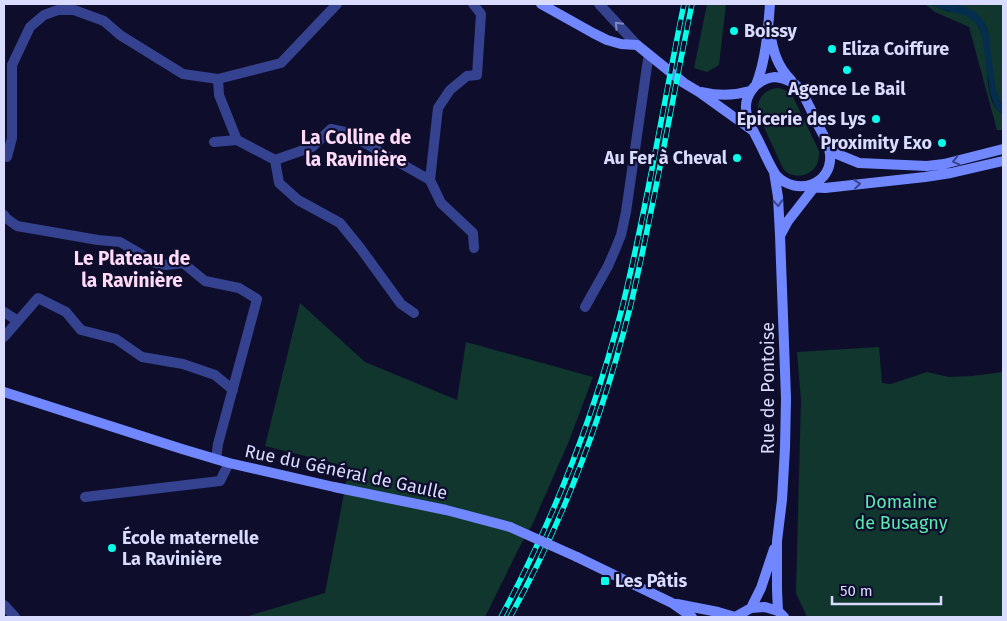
<svg xmlns="http://www.w3.org/2000/svg" width="1007" height="621" font-family="'Fira Sans',sans-serif">
<style>
.green{fill:#10362e}
.water{fill:#052d4e}
.lines{fill:none;stroke-linecap:round;stroke-linejoin:round}
.street{stroke:#35428f;stroke-width:10}
.secondary{stroke:#7087ff;stroke-width:10}
.rail-casing{stroke:#05ffea;stroke-width:5.5}
.rail{stroke:#0e0e2c;stroke-width:4;stroke-dasharray:11;stroke-linecap:butt}
.secondary-bridge{stroke:#7087ff;stroke-width:10}
.oneway{stroke:#7f87c1}
.oneway2{stroke:#3a448b}
.poi-dot{fill:#05ffea;stroke:#0e0e2c;stroke-width:2}
.labels{text-anchor:middle;dominant-baseline:central;stroke-width:4.5;stroke-linejoin:round;paint-order:stroke}
.poi-label{font-size:18px;font-weight:bold;fill:#d9dbff;stroke:#0e0e2c;text-anchor:start}
.street-label{font-size:18px;fill:#d9dbff;stroke:#0e0e2c}
.park-label{font-size:18px;fill:#58ecab;stroke:#0e0e2c}
.neighbourhood-label{font-size:19px;font-weight:bold;fill:#ffdbf9;stroke:#0e0e2c}
</style>
<rect width="100%" height="100%" fill="#0e0e2c"/>
<path class="green" d="M707,4H726L719,65L707,72L694,68Z
M925,4C935,4 938,8 947,11C954,12 962,13 969,17C995,33 980,83 995,107C997,110 1000,112 1003,115V130H997L969,27L935,12Z
M953,4H1003V106C992,92 990,49 988,31C982,14 969,8 953,4Z
M777,88C784,89 789,91 793,97L819,151C819,160 818,167 810,172C803,177 792,177 785,171C781,166 779,159 776,153C770,140 764,127 758,114C756,100 763,90 777,88Z
M300,303L365,362L457,400L466,342L593,377L569,441L533,523L519,548L485,617H245L325,593L349,467L265,446Z
M879,347L882,383L891,384L927,372L949,377L972,376L1003,372V617H807L796,593L801,400L797,352Z"/>
<path class="water" d="M933,4C956,4 979,4 988,31L995,86L1000,102L1003,106V115L995,107L990,92L982,37L979,27L967,16L938,8Z"/>
<g class="lines">
<path class="street" d="M599,4L637,45
M218,79L219,95L237,140
M214,142L237,140L275,160L312,147L331,129L345,132L430,180L438,108L450,90L467,76L477,75L481,14L473,4
M7,157L12,138V65L30,27L44,15L58,10H74L104,21L120,35L183,74L218,79L281,63L337,4
M275,160L279,183L298,200L340,223L361,249L401,304L414,313
M430,180L441,203L473,233L474,248
M4,215L6,218L17,226L98,240L120,242L156,263L166,265L183,263L205,281L239,288L257,299L218,444L216,459
M585,307L608,266L615,250L621,235L626,212L647,66L649,55
M4,312L18,321
M4,337L38,298L66,312L81,330L116,339L142,357L183,364L215,375L233,390
M85,497L220,481L229,463
M4,605L15,617"/>
<path class="secondary" d="M541,4L593,33L607,40L621,44L637,45L684,83L699,92L752,130
M770,32C773,51 777,66 791,80
M775,77C786,78 794,82 801,90C807,102 813,113 818,125C823,134 829,144 830,154C833,185 796,197 776,175C770,166 765,154 760,144C756,135 749,125 747,115C742,96 756,79 775,77Z
M756,85C766,60 768,30 770,4
M702,92C719,96 733,96 750,91
M829,146L837,154L859,163L927,166L944,164L1003,149
M774,172L778,197L780,235L786,398L785,448L782,500L777,541V590L778,611
M807,187L825,188L925,177L951,173L1003,161
M781,234L788,221L816,185
M4,392L182,449L229,463L334,487L446,510L510,527
M577,557L672,603L692,617
M677,604L718,612L735,617L751,608L765,607L778,611L784,617
M751,608L761,588L774,549"/>
<defs>
<path id="rail" d="M501,617C554,519 594,416 622,308C647,208 663,105 684,4
M510,617C564,520 603,415 630,308C654,207 671,105 692,4"/>
</defs>
<use href="#rail" class="rail-casing"/>
<use href="#rail" class="rail"/>
<path class="secondary-bridge" d="M510,527L577,557"/>
</g>
<defs><path id="oneway-chevron" d="M-2-3.5L2.5 0L-2 3.5" fill="none" stroke-width="1.6" stroke-linecap="round" stroke-linejoin="round" transform="scale(1.25)"/></defs>
<use class="oneway" href="#oneway-chevron" transform="translate(618 25) rotate(-133)"/>
<g class="oneway2">
<use href="#oneway-chevron" transform="translate(956 161) rotate(167)"/>
<use href="#oneway-chevron" transform="translate(857 184) rotate(-6)"/>
<use href="#oneway-chevron" transform="translate(778 203) rotate(86)"/>
</g>
<g class="poi-dot">
<circle cx="734" cy="31" r="5"/>
<circle cx="832" cy="49" r="5"/>
<circle cx="847" cy="70" r="5"/>
<circle cx="876" cy="119" r="5"/>
<circle cx="942" cy="143" r="5"/>
<circle cx="737" cy="158" r="5"/>
<circle cx="112" cy="548" r="5"/>
<rect x="600" y="576" width="10" height="10" rx="2.5"/>
</g>
<g class="labels">
<g class="poi-label">
<text x="744" y="31">Boissy</text>
<text x="842" y="49">Eliza Coiffure</text>
<text x="847" y="89" text-anchor="middle">Agence Le Bail</text>
<text x="866" y="119" text-anchor="end">Epicerie des Lys</text>
<text x="932" y="143" text-anchor="end">Proximity Exo</text>
<text x="727" y="158" text-anchor="end">Au Fer à Cheval</text>
<text x="122" y="538">École maternelle<tspan x="122" dy="21">La Ravinière</tspan></text>
<text x="615" y="581">Les Pâtis</text>
</g>
<g class="street-label">
<text transform="translate(768 388) rotate(-90)">Rue de Pontoise</text>
<text transform="translate(346 472) rotate(12)">Rue du Général de Gaulle</text>
</g>
<g class="park-label">
<text x="901" y="502">Domaine<tspan x="901" dy="21">de Busagny</tspan></text>
</g>
<g class="neighbourhood-label">
<text x="356" y="137">La Colline de<tspan x="356" dy="22">la Ravinière</tspan></text>
<text x="132" y="258">Le Plateau de<tspan x="132" dy="22">la Ravinière</tspan></text>
</g>
</g>
<rect width="1007" height="621" fill="none" stroke="#d9dbff" stroke-width="10"/>
<path d="M832 596v8h109v-8" fill="none" stroke="#d9dbff" stroke-width="2.5"/>
<text x="840" y="596" font-size="15" fill="#d9dbff" stroke="#0e0e2c" stroke-width="4" paint-order="stroke">50 m</text>
</svg>
